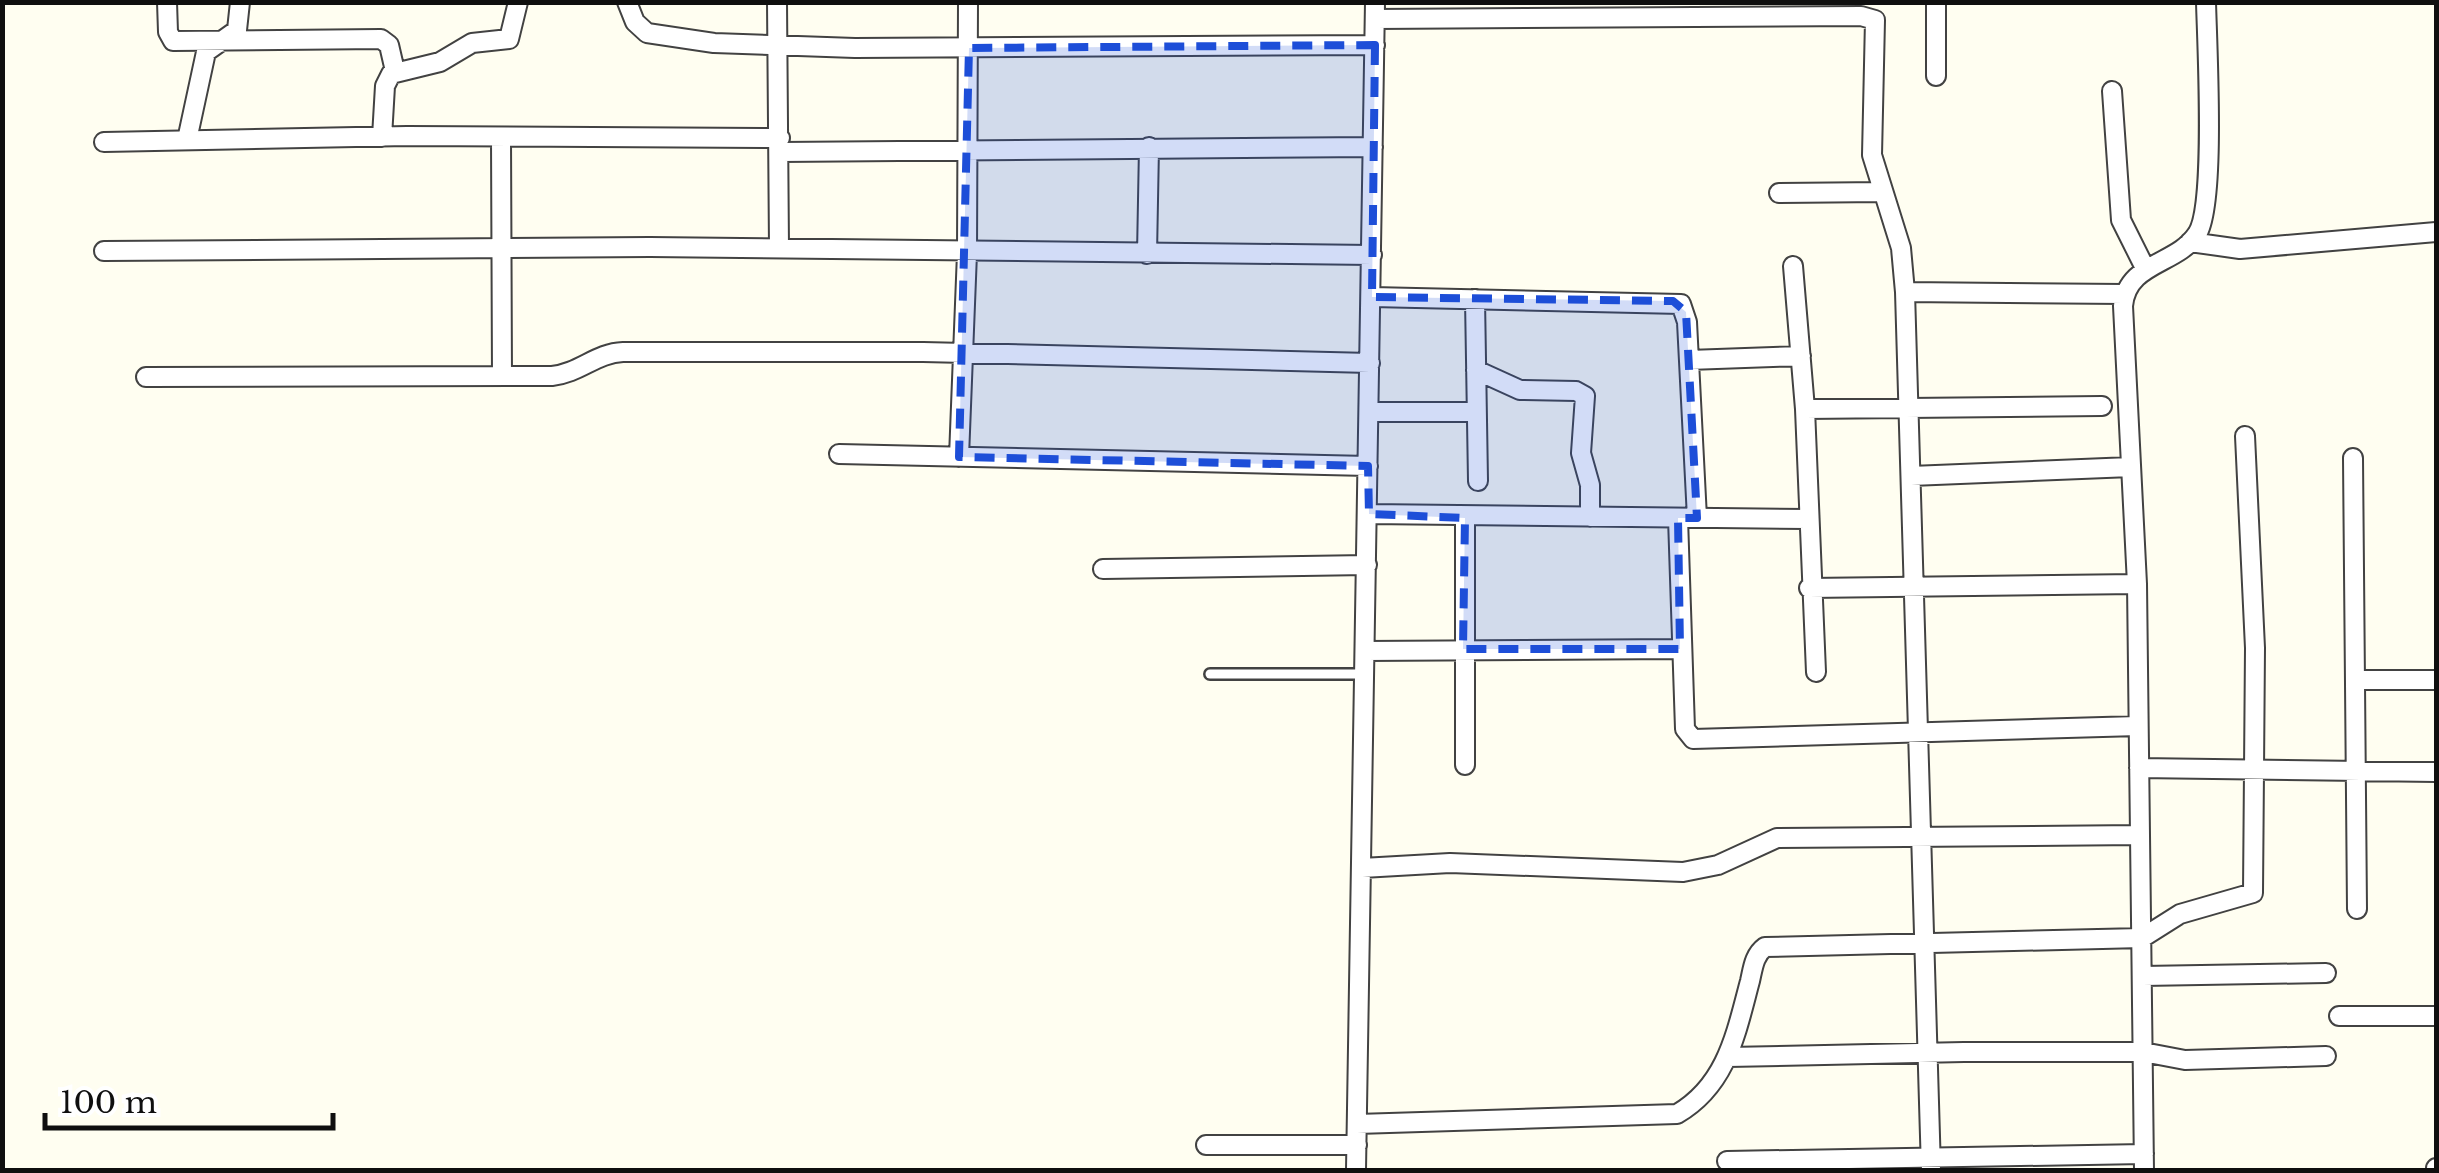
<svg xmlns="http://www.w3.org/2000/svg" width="2439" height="1173" font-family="'Libre Baskerville',serif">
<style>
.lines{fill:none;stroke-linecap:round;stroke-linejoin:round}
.lane-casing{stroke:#424242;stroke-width:14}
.street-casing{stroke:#424242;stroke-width:22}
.lane{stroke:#fff;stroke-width:9}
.street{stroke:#fff;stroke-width:18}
.marked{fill:#1d4ed8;fill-opacity:0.2;stroke:#1d4ed8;stroke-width:8;stroke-dasharray:20 12;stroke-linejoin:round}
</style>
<rect width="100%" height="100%" fill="#fffef1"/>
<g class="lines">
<defs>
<path id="lane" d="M1210,674H1364"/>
<path id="street" d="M167,2L168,32L173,41L381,39L389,45L395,71
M627,2L635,22L647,33L714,43L855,48L1375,45
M777,2L779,248
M1936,2V76
M1375,19L1861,16L1875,20L1872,155L1901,248L1905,292L1931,1170
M2112,91L2121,220L2146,270
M382,137L385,86L391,74L440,62L472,43L509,39L518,2
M501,138L502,375
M187,140L206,52L237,30L240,2
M104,142L407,136L780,138
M781,152L1373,147
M1779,193L1883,192
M2190,242L2240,249L2436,232
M104,251L650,247L1372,255
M1147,254L1149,147
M1793,266L1805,409L1816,672
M1905,292L2124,294
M1372,297L1681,304L1687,322L1697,518
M1475,299L1478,481
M1689,360L1801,356
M1476,370L1520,390L1576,391L1585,396L1581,453L1590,485V517
M146,377L552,376C580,373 596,353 623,352H923L1370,363
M1805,409L2102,406
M1369,412H1476
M839,454L1368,466
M959,457L967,253L968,2
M2353,458L2357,909
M1911,476L2131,467
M1369,514L1807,519
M1465,518V765
M1678,518L1685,729L1693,739L2138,726
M1103,569L1367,565
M1809,588L2137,584
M1365,651L1680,649
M2357,680H2436
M2139,768L2436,772
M1362,868L1450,863L1683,872L1718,865L1777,838L2140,835
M2143,976L2326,973
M2339,1016H2436
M1728,1057L1964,1052H2143L2185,1060L2326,1056
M1357,1124L1677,1114C1727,1085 1736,1033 1750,981C1753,968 1754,955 1765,947L2142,938L2180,914L2253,893L2255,648L2245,436
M1206,1145H1357
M1727,1161L2144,1154
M1356,1170L1375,2
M2144,1170L2137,584L2123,306C2127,262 2177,265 2197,234C2216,206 2207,44 2206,2
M2436,1170V1168"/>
</defs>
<use href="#lane" class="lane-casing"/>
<use href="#street" class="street-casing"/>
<use href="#lane" class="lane"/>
<use href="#street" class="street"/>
</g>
<path class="marked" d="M1375,45L1372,297L1673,301L1686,312L1697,518H1678L1680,649H1463L1465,518L1369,514L1368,466L959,457L969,48Z"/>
<rect width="2439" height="1173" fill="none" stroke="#0f0f0f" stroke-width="10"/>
<path d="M45 1113v15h288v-15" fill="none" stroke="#0f0f0f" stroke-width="5"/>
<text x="60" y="1113" font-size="30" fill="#0f0f0f" stroke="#ffffff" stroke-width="8" paint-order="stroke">100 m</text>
</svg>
